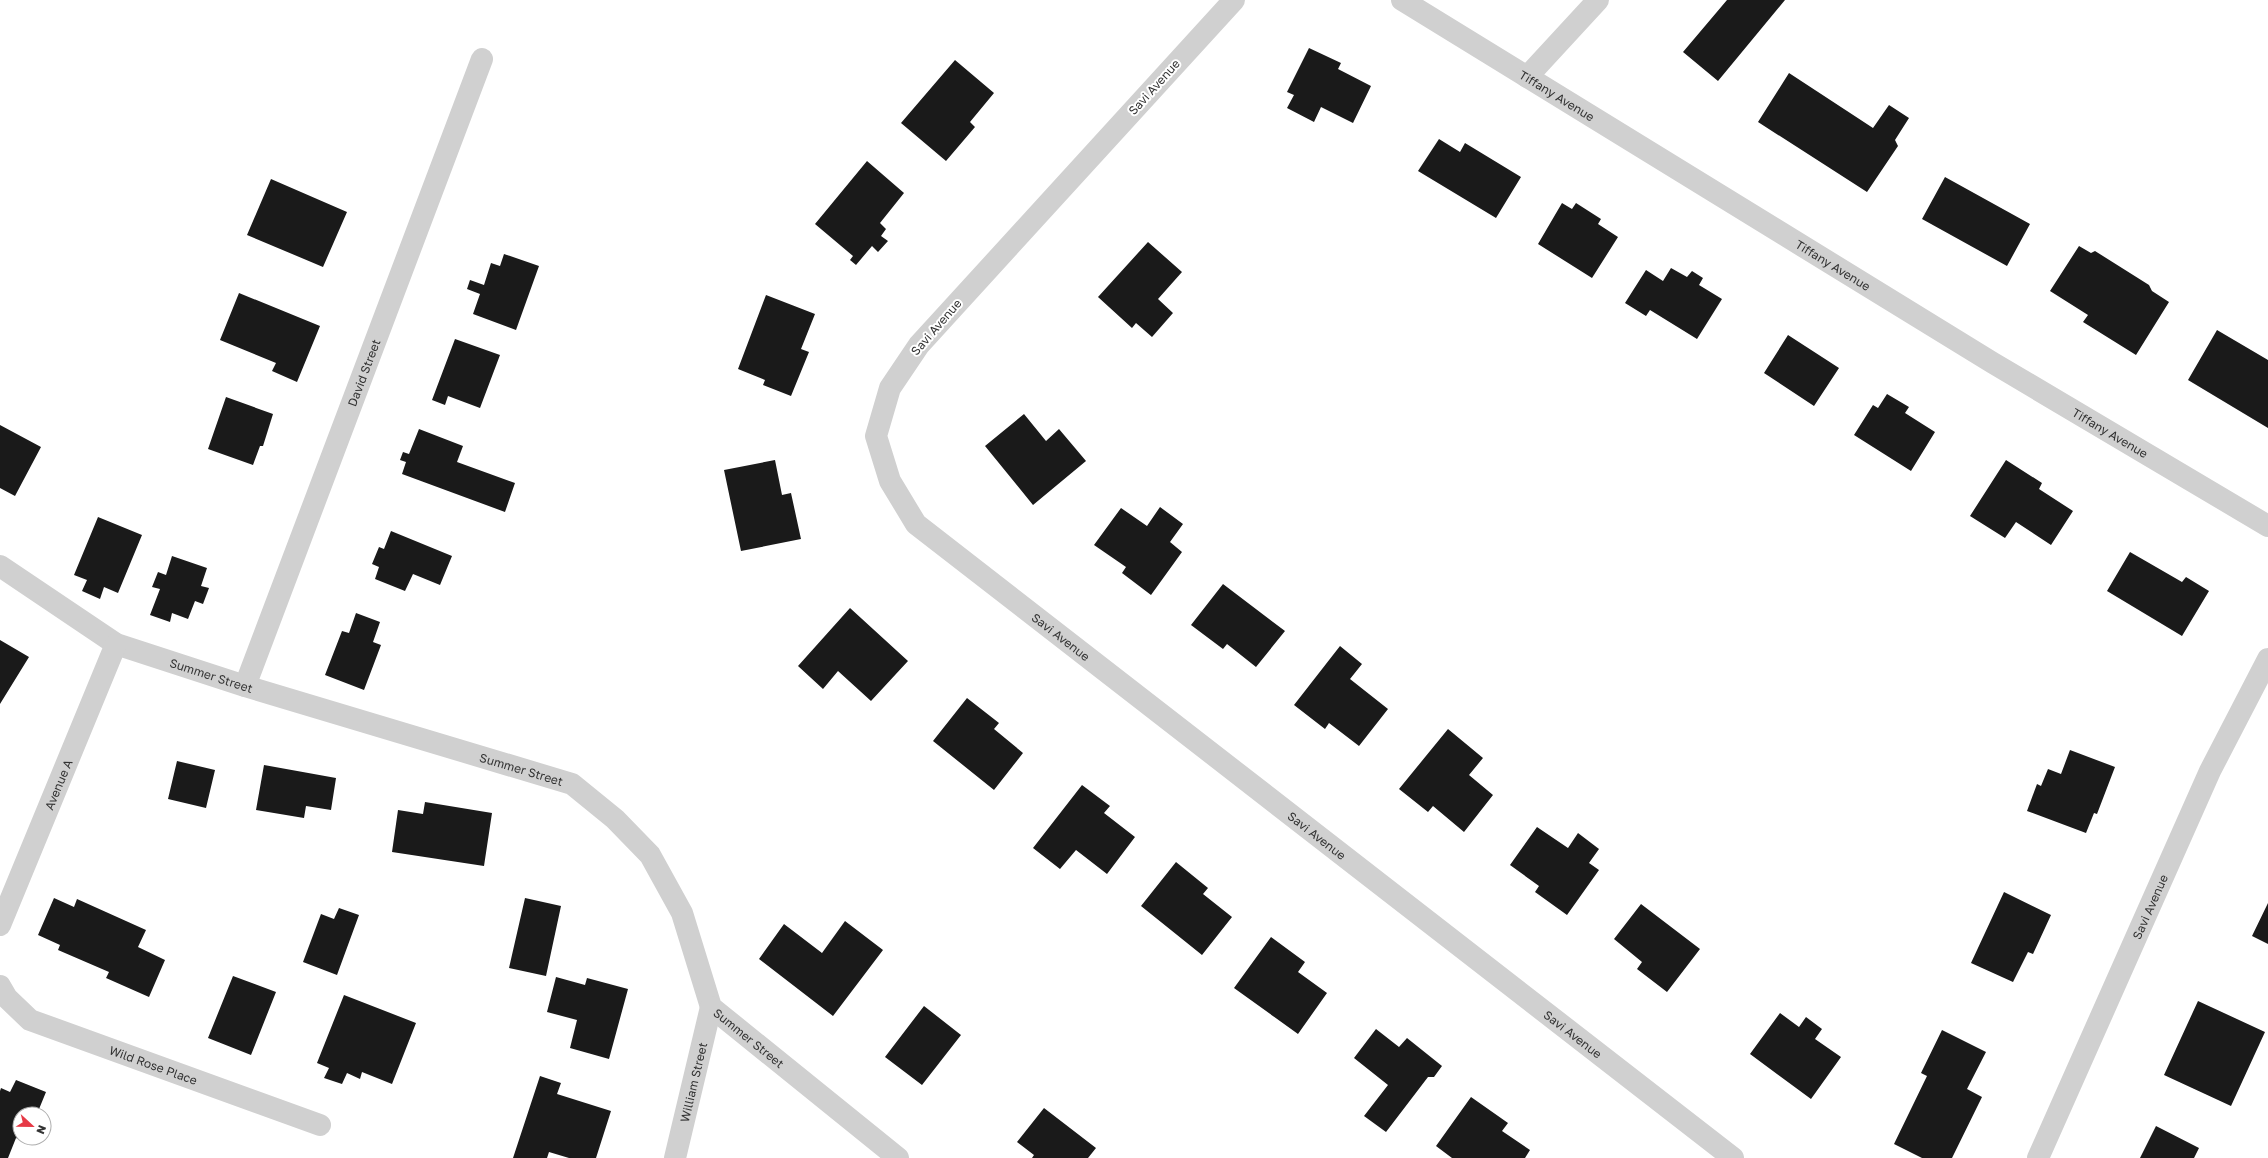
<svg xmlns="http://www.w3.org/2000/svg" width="2268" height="1158" font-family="'Golos Text',sans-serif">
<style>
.building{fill:#1a1a1a}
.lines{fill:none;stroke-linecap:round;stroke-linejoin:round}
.minor{stroke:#d0d0d0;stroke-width:22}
.labels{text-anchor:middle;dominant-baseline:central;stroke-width:4;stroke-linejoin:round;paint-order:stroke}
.street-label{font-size:12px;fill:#333;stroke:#fff}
</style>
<rect width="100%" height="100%" fill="#fff"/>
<path class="building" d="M1727,0H1785L1718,81L1683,52Z
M1309,48L1341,63L1338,69L1371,86L1353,123L1321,107L1314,122L1287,108L1294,95L1287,92Z
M955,60L994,93L970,122L975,127L946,161L901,123Z
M1789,73L1873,128L1889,105L1909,118L1895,140L1898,146L1867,192L1758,122Z
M1439,139L1460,152L1465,143L1521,177L1496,218L1418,171Z
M867,161L904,193L880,223L886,229L881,236L888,241L878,252L872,246L856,265L850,260L853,256L815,224Z
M1945,177L2030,224L2007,266L1922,219Z
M271,179L347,212L323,267L247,235Z
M1562,203L1572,209L1576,203L1601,219L1598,224L1618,237L1592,278L1538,244Z
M1148,242L1182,272L1158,299L1173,313L1152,337L1136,323L1132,328L1098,297Z
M2079,246L2091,253L2095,251L2149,285L2152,291L2169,302L2136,355L2083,322L2088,315L2050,291Z
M504,254L539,266L516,330L473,314L480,294L467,289L470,280L484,285L491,263L500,266Z
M1671,268L1687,277L1692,271L1703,278L1699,285L1722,299L1697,339L1650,310L1646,316L1625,303L1646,270L1663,281Z
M239,293L320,326L297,382L272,371L276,363L220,340Z
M766,295L815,314L801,349L809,352L791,396L763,385L765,380L738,369Z
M2217,330L2268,360V428L2188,380Z
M1788,335L1839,368L1814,406L1764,373Z
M455,339L500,355L480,408L448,396L445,405L432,400Z
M1887,394L1909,407L1905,413L1935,432L1911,471L1854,435L1873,405L1878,408Z
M226,397L273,414L263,446H260L253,465L208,449Z
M1024,414L1046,441L1059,429L1086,461L1033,505L985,446Z
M0,425L41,447L15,496L0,488Z
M419,429L463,446L457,462L515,483L505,512L402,474L406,462L400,460L403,452L409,454Z
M775,460L782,495L791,493L801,539L741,551L724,470Z
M2006,460L2042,483L2039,489L2073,511L2051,545L2016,522L2005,538L1970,516Z
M1160,507L1183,524L1170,542L1182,552L1151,595L1122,573L1126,567L1094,545L1121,508L1147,526Z
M98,517L142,535L118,593L104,587L100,599L82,591L87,580L74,575Z
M391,531L452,556L440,585L413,574L405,591L375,579L379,567L372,564L379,547L384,549Z
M2130,552L2182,582L2186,577L2209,591L2182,636L2107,591Z
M172,556L207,568L201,586L209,588L203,604L195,601L188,619L172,613L170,622L150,615L160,589L152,587L158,572L166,575Z
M1223,584L1285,631L1256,667L1227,644L1223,649L1191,625Z
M850,608L908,661L871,701L838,671L823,689L798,666Z
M356,613L380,622L373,642L381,645L364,690L325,675L342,631L349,633Z
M0,640L29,657L0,704Z
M1340,646L1362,664L1350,679L1388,709L1359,746L1329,723L1325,729L1294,705Z
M967,698L999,723L994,729L1023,753L994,790L933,741Z
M1448,729L1483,758L1469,775L1493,795L1464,832L1433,806L1428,812L1399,789Z
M2070,750L2115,767L2097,814L2094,813L2086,833L2027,811L2037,784L2041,786L2048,769L2061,774Z
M177,761L215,770L206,808L168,799Z
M264,765L336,778L331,810L306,806L304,818L256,810Z
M1082,785L1110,806L1104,813L1135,837L1107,874L1076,850L1060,869L1033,848Z
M425,802L492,813L484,866L392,852L398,810L423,814Z
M1537,827L1568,848L1578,833L1599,849L1589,863L1599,870L1567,915L1535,892L1539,886L1510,865Z
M1176,862L1208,888L1203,894L1232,917L1202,955L1141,906Z
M2004,892L2051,915L2033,954L2028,952L2013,982L1971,963Z
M54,898L74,907L77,899L146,930L138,947L165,960L149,997L106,978L109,972L58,950L60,945L38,935Z
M525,898L561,906L546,976L509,968Z
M2268,903V944L2252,936Z
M1641,904L1700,949L1667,992L1637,969L1642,962L1614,939Z
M339,908L359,915L337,975L303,962L321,914L334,919Z
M845,921L883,950L833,1016L759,959L784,924L822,953Z
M1271,937L1305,962L1298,972L1327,993L1298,1034L1234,988Z
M233,976L276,992L251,1055L208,1038Z
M556,977L585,985L587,978L628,989L609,1059L570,1048L577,1020L547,1012Z
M344,995L416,1023L392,1084L362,1072L360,1079L347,1073L342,1084L324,1078L329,1068L317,1063Z
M2198,1001L2265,1032L2231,1106L2164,1075Z
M924,1006L961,1035L922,1085L885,1057Z
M1780,1013L1799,1027L1806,1017L1822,1029L1815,1039L1841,1057L1811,1099L1750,1054Z
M1376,1029L1399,1047L1407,1038L1442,1066L1434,1077H1428L1386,1132L1364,1116L1388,1085L1354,1058Z
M1942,1030L1986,1052L1967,1089L1982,1097L1952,1158H1922L1894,1144L1927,1076L1921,1073Z
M540,1076L561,1083L557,1094L611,1111L596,1158H569L549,1152L547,1158H513Z
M16,1080L46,1092L37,1114H20V1138H27L26,1142L16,1138L8,1158H0V1091L1,1088L10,1092Z
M1471,1097L1508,1123L1502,1131L1530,1150L1525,1158H1452L1436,1146Z
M1044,1108L1096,1148L1088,1158H1032L1034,1155L1017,1142Z
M2156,1126L2199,1148L2194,1158H2140Z"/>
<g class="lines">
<g class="minor">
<path id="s1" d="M1234,0L919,345L890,388L876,436L890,481L916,524L1733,1158"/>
<path id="s2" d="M1402,0L1993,363L2268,526"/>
<path d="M1527,77L1598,0"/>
<path id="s3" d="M0,566L116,644L245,686L572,784L615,819L650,855L682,913L711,1007L898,1158"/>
<path id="s4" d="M245,686L482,59"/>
<path id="s5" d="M0,925L116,644"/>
<path id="s6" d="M0,986L7,998L30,1020L320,1125"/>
<path id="s7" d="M675,1158L711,1007"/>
<path id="s8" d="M2038,1158L2210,771L2268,659"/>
</g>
</g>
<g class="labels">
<g class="street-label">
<text transform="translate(1154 87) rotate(-48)">Savi Avenue</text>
<text stroke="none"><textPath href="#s2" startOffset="182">Tiffany Avenue</textPath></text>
<text stroke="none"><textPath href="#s2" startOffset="506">Tiffany Avenue</textPath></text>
<text transform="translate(936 327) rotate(-49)">Savi Avenue</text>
<text stroke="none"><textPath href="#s4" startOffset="335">David Street</textPath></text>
<text stroke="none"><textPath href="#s2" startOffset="830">Tiffany Avenue</textPath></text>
<text stroke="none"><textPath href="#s1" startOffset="850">Savi Avenue</textPath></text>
<text stroke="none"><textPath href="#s3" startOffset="240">Summer Street</textPath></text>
<text stroke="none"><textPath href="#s3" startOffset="564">Summer Street</textPath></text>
<text stroke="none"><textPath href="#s5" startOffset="152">Avenue A</textPath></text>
<text stroke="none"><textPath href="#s1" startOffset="1174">Savi Avenue</textPath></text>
<text stroke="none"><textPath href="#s8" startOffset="275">Savi Avenue</textPath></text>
<text stroke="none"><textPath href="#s1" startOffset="1498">Savi Avenue</textPath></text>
<text stroke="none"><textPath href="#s3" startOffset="936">Summer Street</textPath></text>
<text stroke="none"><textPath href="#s6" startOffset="177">Wild Rose Place</textPath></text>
<text stroke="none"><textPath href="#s7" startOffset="78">William Street</textPath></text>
</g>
</g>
<g transform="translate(32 1126) rotate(112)"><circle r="19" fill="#ffffff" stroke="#adadad"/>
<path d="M0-3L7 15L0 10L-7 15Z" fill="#e63946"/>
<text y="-6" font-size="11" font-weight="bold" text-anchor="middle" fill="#333333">N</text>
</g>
</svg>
